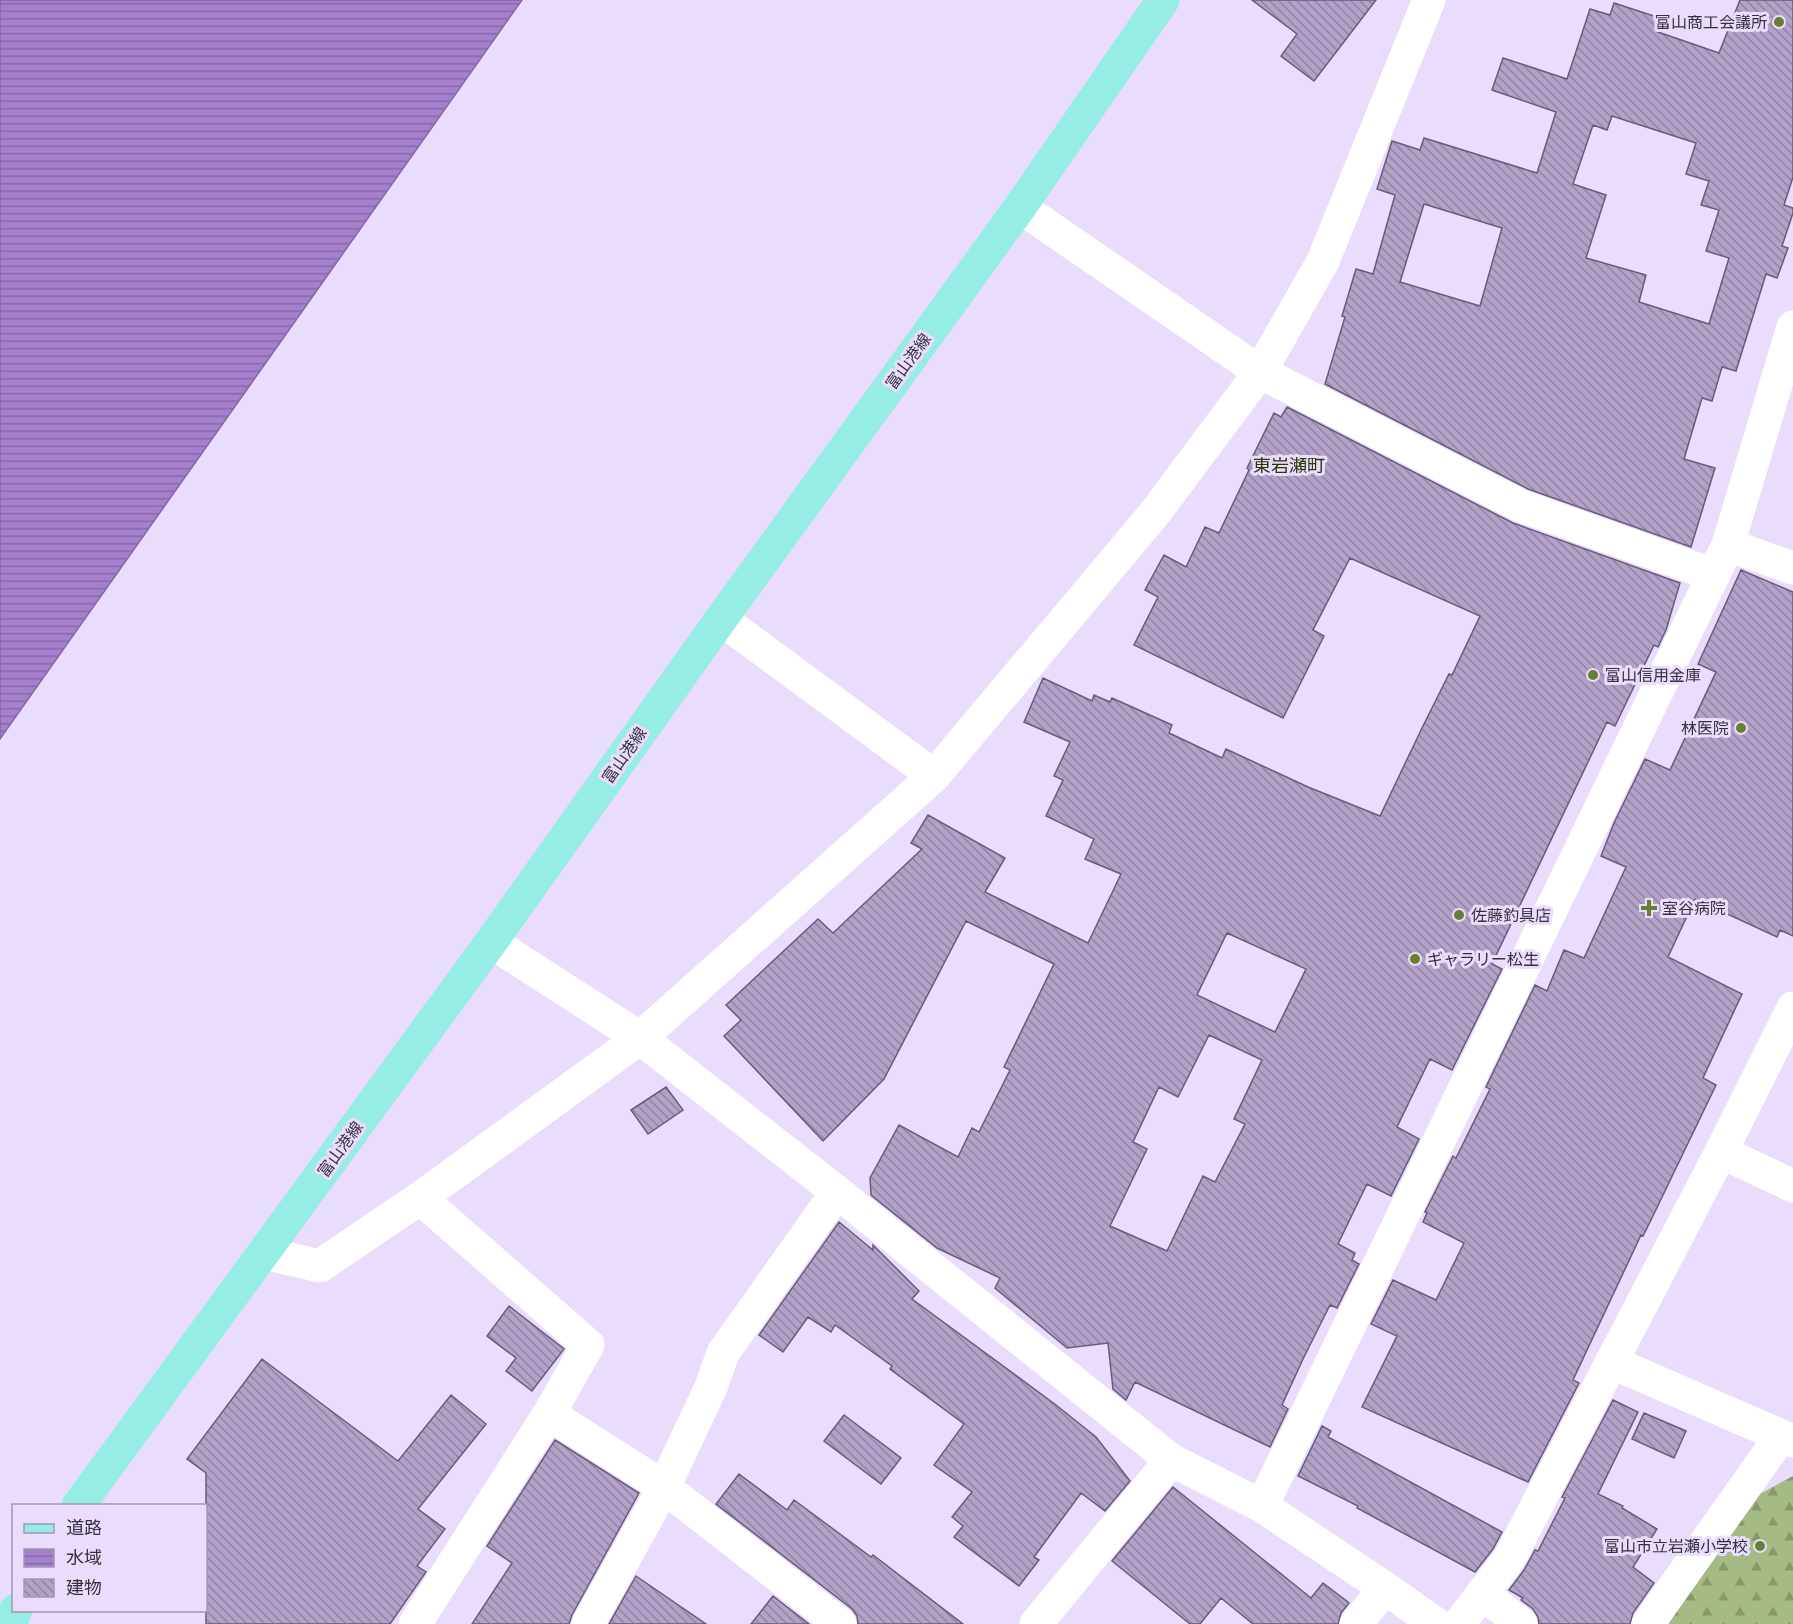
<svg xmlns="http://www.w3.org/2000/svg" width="1793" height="1624" font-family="'Asap Condensed','Noto Sans JP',sans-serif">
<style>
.forest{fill:url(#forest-firs)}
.water{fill:url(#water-rules);stroke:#8368a3;stroke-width:1.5}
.building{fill:url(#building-back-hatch);stroke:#695a7c;stroke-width:1.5;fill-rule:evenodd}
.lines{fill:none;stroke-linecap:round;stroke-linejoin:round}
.minor{stroke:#fff;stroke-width:33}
.major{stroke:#95ede3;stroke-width:33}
.poi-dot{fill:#667f31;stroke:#eadcfc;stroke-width:2}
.labels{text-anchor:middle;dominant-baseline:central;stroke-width:6;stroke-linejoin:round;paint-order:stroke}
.poi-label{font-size:16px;fill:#362f3e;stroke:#eadcfc;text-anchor:start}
.street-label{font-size:16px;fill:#362f3e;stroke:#eadcfc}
.neighbourhood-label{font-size:18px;fill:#283700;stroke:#eadcfc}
</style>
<defs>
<pattern id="forest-firs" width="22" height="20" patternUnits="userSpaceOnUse" patternTransform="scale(1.5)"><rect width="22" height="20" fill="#a6ba84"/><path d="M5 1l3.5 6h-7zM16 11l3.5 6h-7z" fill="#88986d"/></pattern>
<pattern id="water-rules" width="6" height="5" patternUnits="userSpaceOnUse" patternTransform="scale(1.5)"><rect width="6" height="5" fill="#a480ce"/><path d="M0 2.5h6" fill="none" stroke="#8669a9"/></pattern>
<pattern id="building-back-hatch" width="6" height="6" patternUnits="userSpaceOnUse" patternTransform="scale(1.5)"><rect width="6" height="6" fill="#b2a2c8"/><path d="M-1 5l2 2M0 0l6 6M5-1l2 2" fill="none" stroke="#9284a4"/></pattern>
</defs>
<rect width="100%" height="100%" fill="#eadcfc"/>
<path class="forest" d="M1793,1476V1624H1664L1756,1496Z"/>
<path class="water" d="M0,0H522L0,739Z"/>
<path class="building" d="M1252,0H1376L1314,81L1281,56L1297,34Z
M1740,0H1793V177L1784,205L1793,208V213L1782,246L1788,248L1777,278L1766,274L1736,371L1722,367L1712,401L1702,398L1684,459L1715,468L1691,547L1528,489L1325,384L1345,317L1342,316L1356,269L1373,274L1395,195L1377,189L1392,141L1420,150L1424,138L1537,173L1556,112L1492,90L1503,58L1567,79L1590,9L1610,15L1614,3L1663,19L1658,32L1719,53ZM1612,116L1696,143L1686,174L1709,181L1701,205L1719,210L1706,251L1729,258L1709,324L1639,302L1646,275L1586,258L1606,195L1573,184L1593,125L1607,130ZM1424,204L1502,228L1480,306L1400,282Z
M1287,407L1513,523L1680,583L1666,630L1658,647L1654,645L1615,726L1607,722L1492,964L1502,969L1452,1070L1430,1059L1397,1127L1419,1139L1391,1196L1367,1184L1338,1244L1355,1253L1352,1260L1359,1264L1337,1308L1330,1305L1303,1359L1282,1405L1288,1409L1270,1447L1135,1382L1126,1400L1113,1389L1108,1343L1067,1348L995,1288L1000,1278L937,1248L871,1195L870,1178L899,1125L958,1157L972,1128L979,1132L1010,1070L1004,1067L1054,964L966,921L884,1079L823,1141L724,1036L741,1020L726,1005L818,919L833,933L922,849L911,843L928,815L1005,858L985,892L1088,943L1121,874L1085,859L1094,839L1046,816L1063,780L1054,776L1070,742L1024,722L1043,678L1092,701L1094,695L1110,702L1112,698L1172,725L1169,733L1222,758L1226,749L1308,787L1380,816L1422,728L1449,674L1452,675L1480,616L1350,558L1313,630L1324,636L1283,718L1134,645L1158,597L1145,590L1164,555L1186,567L1205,527L1219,533L1249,470L1247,468L1274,413L1281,417ZM1227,933L1306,969L1275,1032L1197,995ZM1209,1035L1262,1060L1234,1119L1245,1124L1215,1182L1203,1176L1167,1251L1110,1226L1147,1149L1133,1142L1159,1087L1178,1097Z
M1741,570L1793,592V936L1780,930L1777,937L1695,899L1668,957L1742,994L1703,1078L1716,1085L1651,1220L1643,1236L1641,1235L1573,1380L1579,1383L1528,1482L1362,1407L1397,1336L1371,1324L1393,1280L1436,1300L1464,1243L1423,1222L1427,1213L1425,1212L1453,1156L1456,1158L1490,1089L1486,1087L1535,985L1547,991L1564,950L1584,958L1626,867L1601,856L1614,823L1645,759L1670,770L1716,672L1698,664Z
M666,1087L683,1110L648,1134L631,1110Z
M839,1222L873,1250V1245L919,1291L912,1299L1056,1405L1096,1437L1130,1481L1105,1511L1081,1493L1034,1557L1039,1560L1019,1586L954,1537L963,1526L952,1517L972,1492L934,1465L964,1424L890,1369L892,1366L835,1325L831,1332L808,1317L783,1352L759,1335Z
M509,1306L564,1349L532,1391L506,1371L516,1358L487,1336Z
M262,1359L398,1461L451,1395L486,1424L418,1509L445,1529L417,1566L426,1572L390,1624H206V1473L187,1459Z
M1613,1400L1638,1412L1598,1494L1623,1506L1622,1508L1657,1529L1633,1567L1654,1583L1633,1613L1630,1624H1539L1538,1617L1533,1609L1521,1600L1523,1598L1509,1590L1524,1570L1535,1550L1538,1551L1565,1498L1562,1497Z
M1644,1413L1686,1431L1674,1458L1632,1439Z
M844,1415L901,1458L881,1484L824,1441Z
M1322,1426L1331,1431L1328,1437L1502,1532L1493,1549L1475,1572L1357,1508L1358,1506L1298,1476Z
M555,1440L639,1493L572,1615L569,1624H472L512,1563L487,1546Z
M739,1474L787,1510L794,1500L871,1557L873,1555L963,1624H858L857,1616L852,1609L716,1504Z
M1173,1487L1311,1598L1323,1583L1349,1603L1341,1613L1338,1624H1253L1221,1598L1200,1624H1190L1112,1561Z
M636,1576L706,1624H609Z
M773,1596L809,1624H751Z"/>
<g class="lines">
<path class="minor" d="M1020,207L1260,372L1521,506L1714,575
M1728,545L1793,568
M721,619L934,776
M491,942L640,1038L837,1192L1171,1460L1262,1506L1385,1588L1436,1624
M1721,1152L1793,1186
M264,1253L320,1266L420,1198L640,1038L934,776L1154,514L1260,372L1323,261L1429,0
M1611,1362L1793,1441
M549,1414L664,1487L840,1624
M1262,1506L1728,545L1793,327
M1482,1593L1521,1624
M415,1624L549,1414L588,1345L420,1198
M588,1624L664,1487L711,1387L723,1353L837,1192
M1036,1624L1171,1460
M1356,1624L1385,1588
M1459,1624L1509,1559L1721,1152L1793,1008
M1648,1624L1781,1436"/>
<path class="major" d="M78,1506L491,942L721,619L1020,207L1163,0
M10,1624L16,1610"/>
</g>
<g class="poi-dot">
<circle cx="1779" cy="22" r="6"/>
<circle cx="1593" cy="675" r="6"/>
<circle cx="1741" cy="728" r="6"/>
<path d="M1646 899h6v6h6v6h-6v6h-6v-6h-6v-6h6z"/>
<circle cx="1459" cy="915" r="6"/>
<circle cx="1415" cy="959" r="6"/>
<circle cx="1760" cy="1546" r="6"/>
</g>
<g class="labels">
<g class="poi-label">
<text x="1767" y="22" text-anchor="end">富山商工会議所</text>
<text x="1605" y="675">富山信用金庫</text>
<text x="1729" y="728" text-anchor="end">林医院</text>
<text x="1662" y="908">室谷病院</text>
<text x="1471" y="915">佐藤釣具店</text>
<text x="1427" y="959">ギャラリー松生</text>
<text x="1748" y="1546" text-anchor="end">富山市立岩瀬小学校</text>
</g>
<g class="street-label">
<text transform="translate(908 361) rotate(-54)">富山港線</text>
<text transform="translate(624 755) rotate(-55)">富山港線</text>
<text transform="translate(340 1149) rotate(-54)">富山港線</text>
</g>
<g class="neighbourhood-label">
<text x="1289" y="465">東岩瀬町</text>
</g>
</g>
<rect x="12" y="1504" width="195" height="108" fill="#eadcfc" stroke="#a297b0" stroke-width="1.5"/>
<rect x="24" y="1524" width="30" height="9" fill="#95ede3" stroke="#a297b0" stroke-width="1.5"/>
<text x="66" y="1534" font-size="18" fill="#362f3e">道路</text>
<rect x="24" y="1549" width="30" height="18" fill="url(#water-rules)" stroke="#a297b0" stroke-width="1.5"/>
<text x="66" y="1564" font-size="18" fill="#362f3e">水域</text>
<rect x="24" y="1579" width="30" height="18" fill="url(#building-back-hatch)" stroke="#a297b0" stroke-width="1.5"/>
<text x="66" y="1594" font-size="18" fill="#362f3e">建物</text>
</svg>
